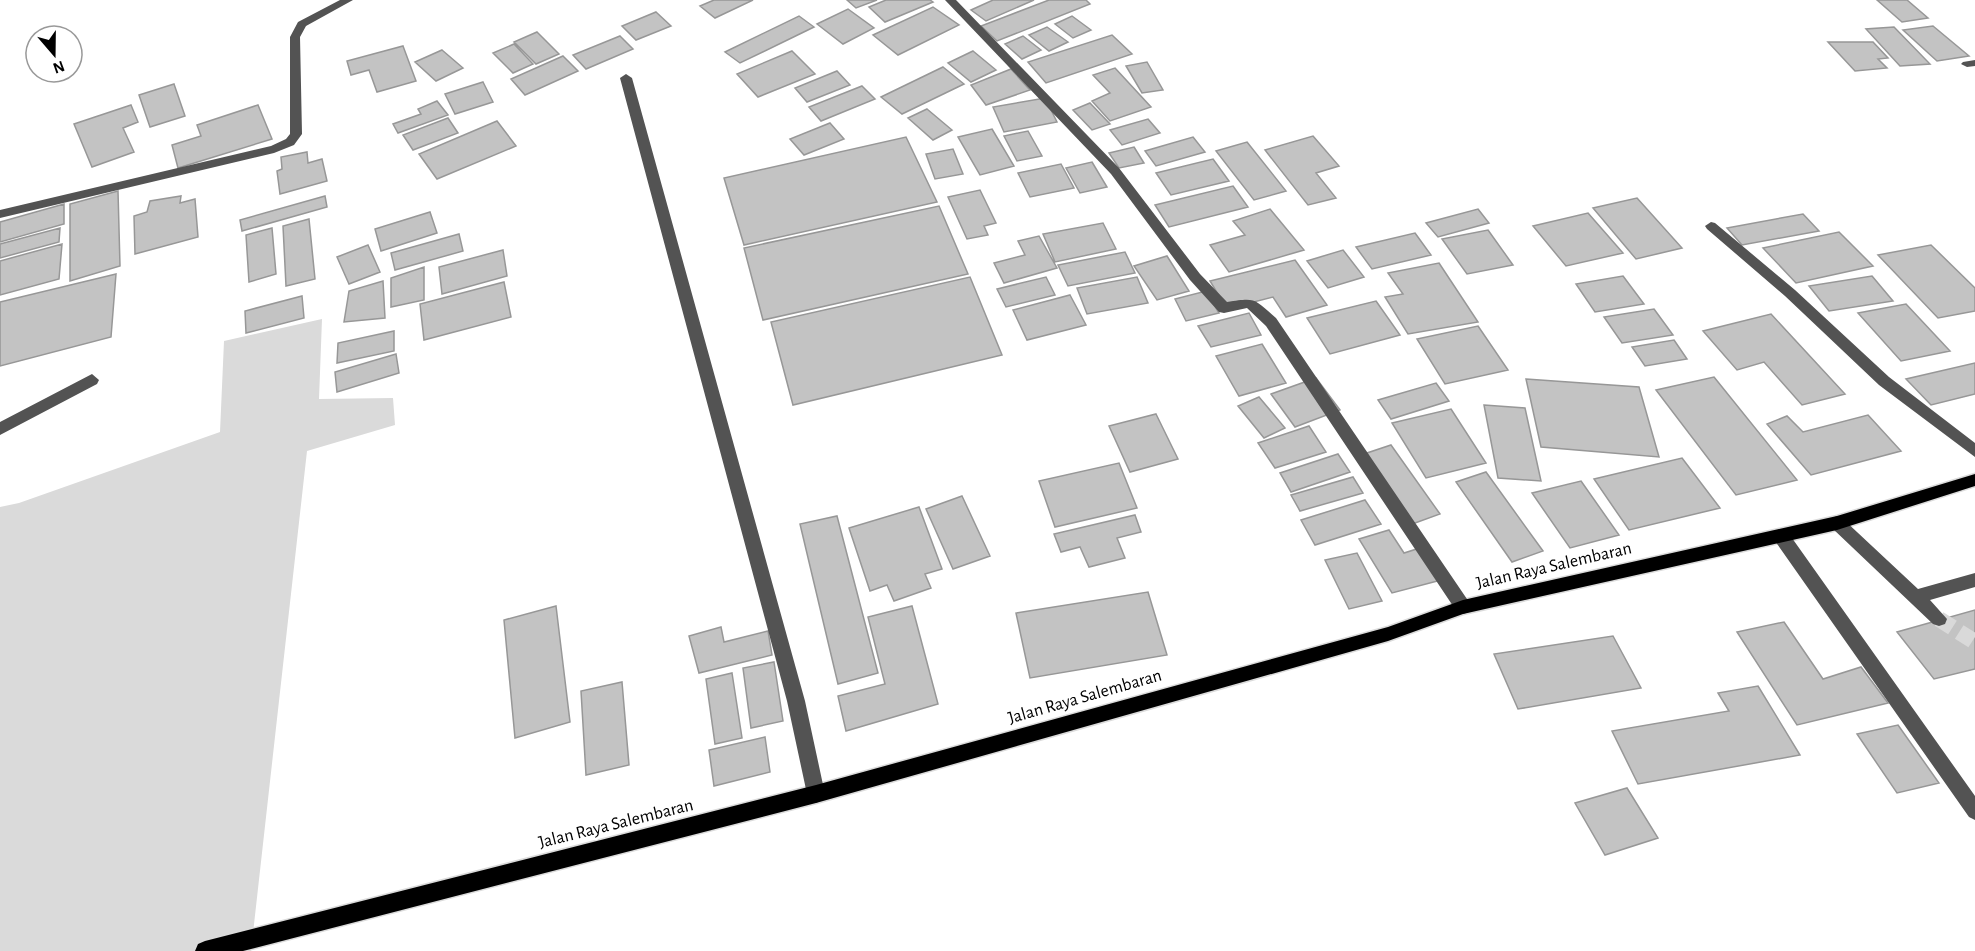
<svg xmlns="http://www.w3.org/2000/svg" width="1975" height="951" font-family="'Alegreya Sans',sans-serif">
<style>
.green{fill:#dadada}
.building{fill:#c3c3c3;stroke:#979797;stroke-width:1.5}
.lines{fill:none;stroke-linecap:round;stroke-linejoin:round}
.minor-tunnel{stroke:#d9d9d9;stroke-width:16;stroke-dasharray:16 8;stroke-linecap:butt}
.major-casing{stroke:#dbdbdb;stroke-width:3}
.minor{fill:#535353;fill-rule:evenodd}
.major{fill:#000;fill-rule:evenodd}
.labels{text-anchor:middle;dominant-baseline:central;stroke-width:5;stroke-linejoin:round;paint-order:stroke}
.street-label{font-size:18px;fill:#000;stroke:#fff}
</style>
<rect width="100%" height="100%" fill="#fff"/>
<path class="green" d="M322,319L319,399L393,398L395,425L307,451L251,951H0V507L19,503L220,432L224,341Z"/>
<path class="building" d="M714,0H753L715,18L700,6Z
M847,0H877L856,8Z
M886,0H930L933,2L885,22L869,7Z
M993,0H1034L986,21L971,10Z
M1049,0H1086L1090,4L997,41L981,26Z
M1877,0H1907L1928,18L1902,22Z
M933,7L959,25L898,55L873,35Z
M848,9L874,28L843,44L817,24Z
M656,12L671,26L636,40L622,26Z
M799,16L814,27L740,63L725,52Z
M1072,16L1091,30L1073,38L1055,24Z
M1933,26L1969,56L1937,61L1903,30Z
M1047,27L1068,42L1049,51L1029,35Z
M1894,27L1930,64L1900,66L1866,29Z
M537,32L559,54L536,64L514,42Z
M1112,35L1132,54L1046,83L1028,62Z
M620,36L633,49L586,69L573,55Z
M1023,36L1041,50L1022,59L1005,44Z
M1828,42H1873L1888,58L1878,59L1887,68L1855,71Z
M514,44L533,64L513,73L493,53Z
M403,46L416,81L377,92L369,70L351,75L347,61Z
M442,50L463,68L436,81L415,62Z
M792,51L815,74L758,97L737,74Z
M973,51L996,70L971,82L948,63Z
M563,56L578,71L525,95L511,79Z
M1147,62L1163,90L1142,93L1126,66Z
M943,67L964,84L902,114L881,97Z
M1115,68L1151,107L1110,121L1092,101L1110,93L1093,75Z
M1011,69L1030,90L986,105L971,85Z
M837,71L850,85L807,102L795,88Z
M483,82L493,102L455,114L445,94Z
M174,84L185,116L150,127L139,95Z
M862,86L875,99L821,121L809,107Z
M1045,98L1057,122L1004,132L993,107Z
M437,101L448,115L398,133L393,124L421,114L418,109Z
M1090,103L1110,124L1092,130L1073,110Z
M131,105L138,122L123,128L134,152L92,167L74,124Z
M258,105L272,139L178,168L172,145L201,136L197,125Z
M927,109L952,130L933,140L908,118Z
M448,118L458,133L413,150L403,135Z
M1148,119L1160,133L1122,145L1110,130Z
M497,121L516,146L437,179L419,154Z
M830,123L844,139L804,155L790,139Z
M992,129L1014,166L980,175L958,137Z
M1028,131L1042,156L1017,161L1004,136Z
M1313,136L1339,166L1316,173L1336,198L1308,205L1265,150Z
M906,137L937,202L744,245L724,178Z
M1193,137L1205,152L1156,166L1145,151Z
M1247,142L1286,191L1254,200L1216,151Z
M1134,147L1144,163L1119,168L1109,153Z
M953,149L963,174L935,179L926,154Z
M307,152L308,163L322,159L327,181L280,194L277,171L282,169L281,157Z
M1213,159L1229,181L1171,195L1156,173Z
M1092,162L1107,187L1080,193L1066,168Z
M1061,164L1074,188L1030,197L1018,173Z
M1233,186L1248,207L1169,227L1155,205Z
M980,190L996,223L984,226L988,235L967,239L948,197Z
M118,191L120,266L70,281V204Z
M181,196L180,203L195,199L198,237L135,254L134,216L147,212L150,201Z
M325,196L327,207L242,231L240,220Z
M1637,198L1682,248L1636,259L1593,208Z
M64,204V224L0,242V222Z
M939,206L968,274L763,320L744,248Z
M1270,209L1304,250L1229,272L1210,245L1245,235L1233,221Z
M1478,209L1489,223L1438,237L1426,223Z
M430,212L437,233L381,251L375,229Z
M1588,213L1623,253L1566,266L1533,226Z
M1803,214L1819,231L1742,245L1727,228Z
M309,219L315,279L286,286L283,226Z
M1103,223L1116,249L1055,262L1043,234Z
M60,228L59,242L0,258V244Z
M272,228L276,274L249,282L246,235Z
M1488,230L1513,265L1467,274L1442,239Z
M1839,232L1873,266L1796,283L1763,248Z
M1415,233L1431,255L1372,269L1356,247Z
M459,234L463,251L395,270L391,253Z
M1039,236L1057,268L1004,283L994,263L1025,255L1018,241Z
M62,244L59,279L0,295V261Z
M368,245L380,272L349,284L337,257Z
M1931,245L1975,288V311L1938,318L1878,255Z
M503,250L507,276L442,294L439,267Z
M1343,250L1364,277L1328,288L1307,261Z
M1125,252L1135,273L1068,286L1058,265Z
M1167,256L1189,291L1157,300L1134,266Z
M1295,260L1327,305L1286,317L1273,297L1227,309L1210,281Z
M1439,263L1478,322L1408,334L1385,297L1403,294L1388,273Z
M424,267V300L391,307V278Z
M116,274L111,337L0,366V302Z
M1623,276L1644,304L1595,312L1576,284Z
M1872,276L1893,301L1829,311L1809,286Z
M970,277L1002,355L793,405L771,322Z
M1046,277L1055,295L1006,307L997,289Z
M1137,277L1148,303L1087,314L1077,288Z
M383,281L385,318L344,322L349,291Z
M504,282L511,317L424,340L420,304Z
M1206,291L1219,313L1186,321L1175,299Z
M1070,295L1086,325L1027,340L1013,310Z
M302,296L304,318L246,333L245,311Z
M1376,301L1400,335L1330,354L1307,318Z
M1906,304L1950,351L1901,361L1858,313Z
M1654,309L1673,335L1622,343L1604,317Z
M1249,313L1261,335L1211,347L1198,326Z
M1771,314L1845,394L1802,405L1764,362L1737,370L1703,331Z
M1478,326L1508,370L1445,384L1417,339Z
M394,331V351L337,363L338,343Z
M1674,340L1687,359L1645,366L1632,347Z
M1262,344L1286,383L1239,396L1216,356Z
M396,354L399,373L337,392L335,372Z
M1975,363V394L1931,405L1906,379Z
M1714,377L1797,480L1736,495L1656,390Z
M1316,378L1340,410L1295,427L1271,394Z
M1526,379L1639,387L1659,457L1541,447Z
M1436,383L1449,401L1391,419L1378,400Z
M1259,397L1285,428L1264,438L1238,406Z
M1484,405L1525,408L1541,481L1498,478Z
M1451,409L1486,463L1426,478L1392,423Z
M1156,414L1178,459L1130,472L1109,426Z
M1868,415L1901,451L1811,475L1767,424L1787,416L1803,432Z
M1309,426L1326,452L1275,468L1258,443Z
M1391,445L1440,514L1404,527L1355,457Z
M1338,454L1350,472L1291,492L1280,473Z
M1682,458L1720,508L1629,530L1594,479Z
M1119,463L1137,508L1055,527L1039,481Z
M1486,472L1543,551L1512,562L1456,482Z
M1353,477L1363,493L1300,511L1291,495Z
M1581,481L1619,535L1570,548L1532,493Z
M962,496L990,556L953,569L926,509Z
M1365,500L1381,524L1315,545L1301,520Z
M919,507L942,569L925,574L931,588L894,601L887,585L870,591L849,528Z
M1135,515L1141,532L1117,538L1125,558L1089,567L1080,547L1061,552L1054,534Z
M837,516L878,673L838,684L800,524Z
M1389,530L1404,553L1423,547L1445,579L1392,593L1359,539Z
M1357,553L1382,601L1349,609L1325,560Z
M1148,592L1167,655L1030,678L1016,613Z
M556,606L570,722L515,738L504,620Z
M912,606L938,704L846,731L838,696L885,684L868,617Z
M1975,610V669L1934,679L1897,632Z
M1784,622L1823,679L1861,667L1888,703L1797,725L1737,632Z
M721,627L724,642L768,631L772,655L699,673L689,636Z
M1613,636L1641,688L1518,709L1494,654Z
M774,662L783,721L751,728L743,668Z
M732,673L742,738L715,744L706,679Z
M622,682L629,765L586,775L581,691Z
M1758,686L1800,755L1638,784L1612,731L1729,711L1718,693Z
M1898,725L1939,783L1897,793L1857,734Z
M765,737L770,772L714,786L709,750Z
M1627,788L1658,838L1605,855L1575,803Z"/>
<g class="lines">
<path class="minor-tunnel" d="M1939,619L1975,642"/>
<defs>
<path id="major" d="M1975,474V486L1837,530L1463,614L1388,641L816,803L243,951H195L198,944L205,941L816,785L1388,627L1463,600L1837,516Z"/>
</defs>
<use href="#major" class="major-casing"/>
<path class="minor" d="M340,0H353L306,26L300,37L302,134L294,145L274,153L0,218V210L271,146L286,139L290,134V37L298,22Z
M945,0H956L1119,168L1200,274L1227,302C1257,297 1254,299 1276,318L1469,602L1471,607L1469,612L1463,614L1457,612L1266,326L1247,308L1224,313L1219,312L1190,280L1111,174Z
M1975,60V66L1967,67L1961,64L1963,62Z
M626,74L632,78L805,701L825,794L822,800L816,803L810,800L807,794L787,701L620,78Z
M1711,222L1715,223L1795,290L1889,377L1975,443V457L1879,385L1785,296L1707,229L1705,226Z
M92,374L99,380L97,384L0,435V422Z
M1837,516L1842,518L1918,589L1975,573V587L1930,600L1947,619L1945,624L1939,626L1933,624L1832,528L1829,523L1832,518Z
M1781,529L1787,531L1975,796V820L1969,817L1775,541L1773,536L1775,531Z"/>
<use href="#major" class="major"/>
</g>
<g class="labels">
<g class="street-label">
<text transform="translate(1554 566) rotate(-13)">Jalan Raya Salembaran</text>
<text transform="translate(1085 697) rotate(-16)">Jalan Raya Salembaran</text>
<text transform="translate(616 824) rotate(-14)">Jalan Raya Salembaran</text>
</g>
</g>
<g transform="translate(54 54) rotate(160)"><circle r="28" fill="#ffffff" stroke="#999999" stroke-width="1.5"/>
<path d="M0-4.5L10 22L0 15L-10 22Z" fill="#000000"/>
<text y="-9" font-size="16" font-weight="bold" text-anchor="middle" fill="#000000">N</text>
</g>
</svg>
